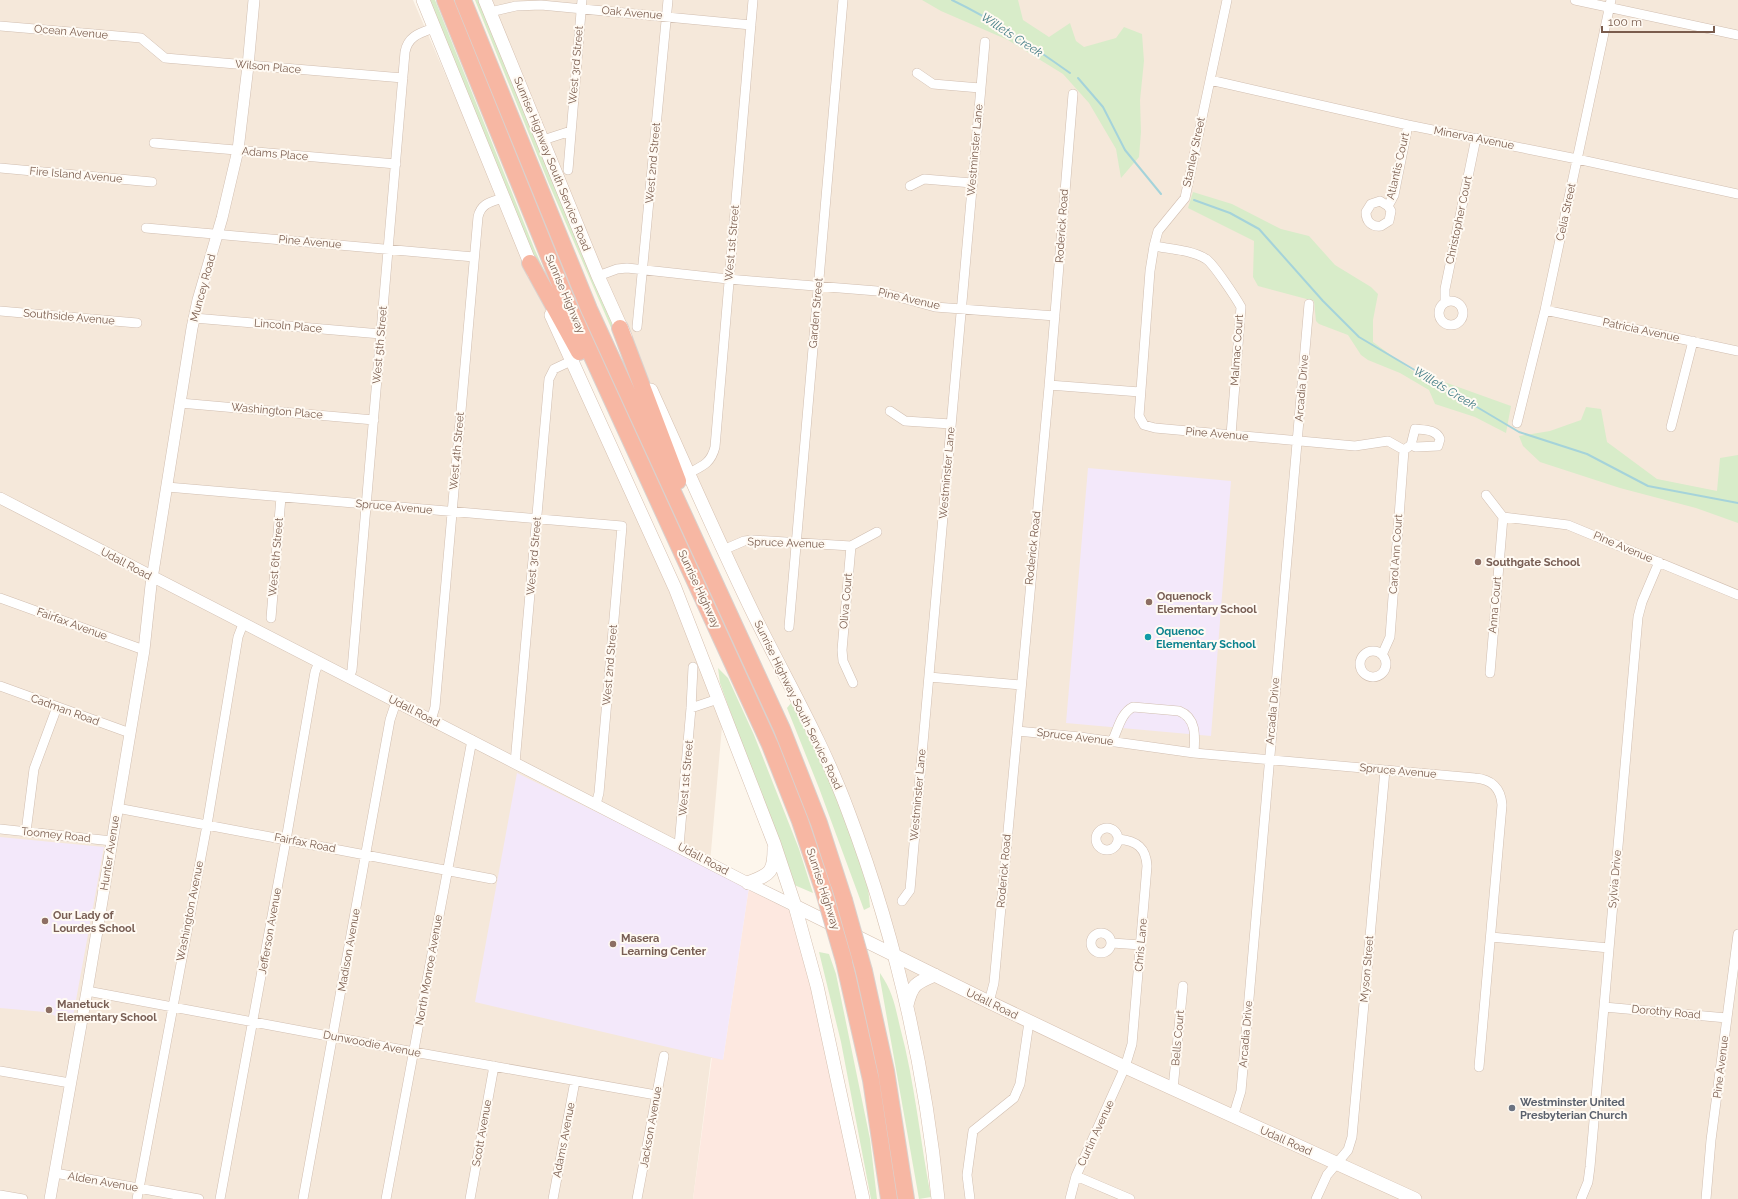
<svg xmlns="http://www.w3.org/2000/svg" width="1738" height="1199" font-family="Raleway,sans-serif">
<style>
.residential{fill:#f5e8da}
.commercial{fill:#fde8e0}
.education{fill:#f3e8fa}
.green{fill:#d8ecc9}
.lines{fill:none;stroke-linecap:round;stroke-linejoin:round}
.stream{stroke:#a5d3da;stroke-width:2}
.minor-casing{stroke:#d1beb0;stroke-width:10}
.tertiary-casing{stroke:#d1beb0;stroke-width:12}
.secondary-casing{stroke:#d6c0b0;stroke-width:14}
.motorway-casing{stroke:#dad1cd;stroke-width:18}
.minor{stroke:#fff;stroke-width:9}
.tertiary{stroke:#fff;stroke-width:11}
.secondary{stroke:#fff;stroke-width:13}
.motorway{stroke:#f7b7a3;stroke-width:16}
.motorway-bridge-casing{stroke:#dad1cd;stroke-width:18;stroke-linecap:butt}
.motorway-bridge{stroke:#f7b7a3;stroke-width:16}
.education-dot{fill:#8d6e63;stroke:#fffaf3;stroke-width:1.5}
.culture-dot{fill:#0f9aa8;stroke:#fffaf3;stroke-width:1.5}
.worship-dot{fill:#6b7280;stroke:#fffaf3;stroke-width:1.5}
.labels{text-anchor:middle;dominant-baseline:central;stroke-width:4;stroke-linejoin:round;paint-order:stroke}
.street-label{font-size:11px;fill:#7a5c4d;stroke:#fffaf3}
.education-label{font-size:11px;font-weight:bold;fill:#785e54;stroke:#fffaf3;text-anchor:start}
.culture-label{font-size:11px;font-weight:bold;fill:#0d838f;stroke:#fffaf3;text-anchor:start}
.worship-label{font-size:11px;font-weight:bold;fill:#5b616d;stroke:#fffaf3;text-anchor:start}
.water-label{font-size:12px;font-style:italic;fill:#437c86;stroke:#fffaf3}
</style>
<rect width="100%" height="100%" fill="#fdf6ec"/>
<path class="residential" d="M0,0H413L723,715L710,863L723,1060L711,1058L693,1199H0Z
M491,0H1738V1199H935L913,1046L845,808L633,355Z"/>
<path class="commercial" d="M749,887L799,916L861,1199H693L712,1057L723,1060Z"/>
<path class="education" d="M1088,468L1231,481L1211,736L1066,723Z
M517,773L749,887L723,1060L475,1002Z
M0,837L104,847L72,1022L45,1012L0,1008Z"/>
<path class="green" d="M429,0H435L534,248L557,299L531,252Z
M475,0H481L629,357L637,388L549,184Z
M922,0H1018L1023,20L1049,37L1070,23L1076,41L1084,47L1116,38L1124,27L1142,34L1144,61L1140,100L1141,132L1139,157L1121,178L1116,149L1089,103L1063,74L1008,40L941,11Z
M1193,192L1232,204L1281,229L1309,236L1335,265L1371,287L1378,294L1373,320V342L1422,378L1447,383L1511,406L1506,433L1475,417L1435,404L1429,390L1400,373L1368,360L1361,355L1348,335L1319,324L1316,321L1314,301L1258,286L1253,277L1254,241L1188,208Z
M1586,407L1601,409L1607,442L1657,479L1717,491L1720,458L1738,455V523L1696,508L1620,488L1540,462L1523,446L1519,436L1550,431L1581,420Z
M718,668L728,678L754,735L799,849L813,893L792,884L720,683Z
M791,703L835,786L868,887L870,907L864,910L819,788L787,708Z
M819,952L829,954L836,974L870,1139L877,1199H871L841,1042Z
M880,973C893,992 895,1006 900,1027C915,1083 920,1141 931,1197L919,1199L880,979Z"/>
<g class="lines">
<path class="stream" d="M952,0C994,20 1032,46 1070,73
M1078,78L1103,107L1125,150L1161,194
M1194,200L1230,213L1259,229L1323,301L1359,337L1519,432L1587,454L1648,486L1738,503"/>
<defs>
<path id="minor" d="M1227,0L1185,198L1158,231L1154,246L1150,271L1139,416L1144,425L1155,428L1355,446L1388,441L1404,450L1411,445L1416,447L1438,446L1440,439C1436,429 1424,430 1415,429L1411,445
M1575,0L1738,35
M490,12L516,6L541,5L751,25
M0,26L141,38L165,58L403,78
M917,73L933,84L980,88
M1210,80L1408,125L1577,159L1738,194
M543,140L571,131
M154,143L396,164
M0,168L152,182
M568,170L582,0
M910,186L924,179L972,183
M1388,206L1380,201L1371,204L1366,212C1366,222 1372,227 1381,226L1389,221L1391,211L1388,206L1394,195L1408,125
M146,228L474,257
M1154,246C1170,249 1192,250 1206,259C1213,263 1236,298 1241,307L1231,435
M598,276L617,269L627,268L728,279L877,291L935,307L1055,316
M1439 313a12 12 0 1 1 24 0a12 12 0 1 1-24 0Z
M1445,302V289L1476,138
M1545,310L1738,351
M0,311L137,323
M194,318L381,334
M637,327L668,0
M1049,385L1140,392
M180,403L374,420
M890,411L905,421L951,424
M1517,423L1545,310L1611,0
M1671,427L1693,341
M689,473C703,466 711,463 715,447L753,0
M167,487L622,526L599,793L596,804
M1486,495L1503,517L1490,673
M1503,517L1568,525L1738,595
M851,546L842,650L843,661L853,683
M851,546L877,532
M723,550L744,541L753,540L851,546
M0,598L144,650
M271,618L281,497
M789,627L843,0
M1360 664a13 13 0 1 1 26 0a13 13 0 1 1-26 0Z
M1382,655L1390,637L1404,450
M929,677L1020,685
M349,678L352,670L405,52C408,36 420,33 434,28
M0,686L130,733
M691,708L718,699
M431,720L435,707L478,217C481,203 491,202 503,198
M1017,731L1080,737L1194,753L1475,778C1491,779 1501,788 1502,805L1479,1067
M1112,742C1118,729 1121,713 1133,707L1179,711C1197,718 1195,737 1194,753
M515,763L549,379L554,369L571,361
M117,808L492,879
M1096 839a11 11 0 1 1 22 0a11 11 0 1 1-22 0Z
M0,829L112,841
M26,832L34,769L57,707
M679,846L691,708L693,667
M902,901L910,890L985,42
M1091 943a10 10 0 1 1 20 0a10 10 0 1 1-20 0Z
M1491,937L1609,948
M1112,943L1141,945
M87,991L414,1052L656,1095
M989,1002L994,983L1049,387L1073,94
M1604,1007L1727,1018
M0,1071L70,1083
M1173,1089L1183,986
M1233,1117L1241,1091L1309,304
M55,1173L199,1199
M1076,1176L1130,1199
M0,1195L23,1199
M137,1199L207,825L238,637L243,624
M220,1199L286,840L315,672L319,662
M303,1199L390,720L396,702
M386,1199L472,740
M470,1199L494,1066
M553,1199L575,1081
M637,1199L664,1056
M970,1199L967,1175L973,1131L1014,1098L1020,1084L1029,1022
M1070,1199L1076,1176L1125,1067L1132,1044L1147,866C1146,848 1137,841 1119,839
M1316,1199L1327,1175L1348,1150L1352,1137L1385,770
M1581,1199L1588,1182L1590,1167L1638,617L1642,602L1659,562
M1706,1199L1711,1140L1738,934"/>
<path id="tertiary" d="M0,498L748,883L795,906
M50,1199L87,991L144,650L151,585L192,328L198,300L222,218L238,150L248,66L254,0"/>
<path id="secondary" d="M423,0L534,273
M485,0L598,276L625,336
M551,315L675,588L774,843L795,906L817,986L863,1199
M651,390C685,465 718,541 754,615C786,680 823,743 848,811C895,935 925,1067 938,1199
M748,883C769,874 774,874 774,849
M795,906L989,1002L1125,1067L1415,1199
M907,1005C912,984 916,983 935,975"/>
<path id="motorway" d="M445,0L568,304L770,745L800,821L823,889
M463,0L589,309L782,729L819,823L844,900
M530,263L579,352
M620,328L678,481
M844,961L871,1080L889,1199
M864,971L886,1071L906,1199"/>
</defs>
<use href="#minor" class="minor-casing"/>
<use href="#tertiary" class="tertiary-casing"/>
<use href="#secondary" class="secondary-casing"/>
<use href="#motorway" class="motorway-casing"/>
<use href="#minor" class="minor"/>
<use href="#tertiary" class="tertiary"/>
<use href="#secondary" class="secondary"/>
<use href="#motorway" class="motorway"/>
<defs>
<path id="motorway-bridge" d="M823,889L844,961
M844,900L864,971"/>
</defs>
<use href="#motorway-bridge" class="motorway-bridge-casing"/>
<use href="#motorway-bridge" class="motorway-bridge"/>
</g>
<g class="education-dot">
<circle cx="1478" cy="562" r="4"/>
<circle cx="1149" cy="602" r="4"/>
<circle cx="45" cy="921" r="4"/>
<circle cx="613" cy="944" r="4"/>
<circle cx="49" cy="1010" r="4"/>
</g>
<circle class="culture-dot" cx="1148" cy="637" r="4"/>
<circle class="worship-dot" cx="1512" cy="1108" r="4"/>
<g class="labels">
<g class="street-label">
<text transform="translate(632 13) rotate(5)">Oak Avenue</text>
<text transform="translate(71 32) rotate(5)">Ocean Avenue</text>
<text transform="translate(576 65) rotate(-85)">West 3rd Street</text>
<text transform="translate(268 67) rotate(5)">Wilson Place</text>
<text transform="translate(1474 138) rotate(11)">Minerva Avenue</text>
<text transform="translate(975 150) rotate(-85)">Westminster Lane</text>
<text transform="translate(1194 152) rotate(-78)">Stanley Street</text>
<text transform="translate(275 154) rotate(5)">Adams Place</text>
<text transform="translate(653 163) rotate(-85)">West 2nd Street</text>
<text transform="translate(552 164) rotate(68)">Sunrise Highway South Service Road</text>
<text transform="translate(1398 166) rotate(-77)">Atlantis Court</text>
<text transform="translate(76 175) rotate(5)">Fire Island Avenue</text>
<text transform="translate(1566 212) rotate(-78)">Celia Street</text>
<text transform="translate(1459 220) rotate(-78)">Christopher Court</text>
<text transform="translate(1062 226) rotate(-86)">Roderick Road</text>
<text transform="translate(310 242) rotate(5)">Pine Avenue</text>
<text transform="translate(732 243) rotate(-85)">West 1st Street</text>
<text transform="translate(203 288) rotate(-75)">Muncey Road</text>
<text transform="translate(565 294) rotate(67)">Sunrise Highway</text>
<text transform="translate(909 299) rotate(13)">Pine Avenue</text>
<text transform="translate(816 313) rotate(-85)">Garden Street</text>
<text transform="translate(69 317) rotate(5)">Southside Avenue</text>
<text transform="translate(288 326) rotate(5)">Lincoln Place</text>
<text transform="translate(1641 330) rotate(12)">Patricia Avenue</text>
<text transform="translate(380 345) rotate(-85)">West 5th Street</text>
<text transform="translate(1237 350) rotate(-86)">Malmac Court</text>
<text transform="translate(1302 388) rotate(-85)">Arcadia Drive</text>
<text transform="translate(277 411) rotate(5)">Washington Place</text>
<text transform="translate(1217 434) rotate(5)">Pine Avenue</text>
<text transform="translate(457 451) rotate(-85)">West 4th Street</text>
<text transform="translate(947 473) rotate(-85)">Westminster Lane</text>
<text transform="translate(394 507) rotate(5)">Spruce Avenue</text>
<text transform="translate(786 543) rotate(2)">Spruce Avenue</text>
<text transform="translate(1623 547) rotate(23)">Pine Avenue</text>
<text transform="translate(1033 548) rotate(-84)">Roderick Road</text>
<text transform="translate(1396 554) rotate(-86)">Carol Ann Court</text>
<text transform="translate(534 556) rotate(-85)">West 3rd Street</text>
<text transform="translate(276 557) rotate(-85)">West 6th Street</text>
<text transform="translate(126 564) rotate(28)">Udall Road</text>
<text transform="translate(699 589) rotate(65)">Sunrise Highway</text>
<text transform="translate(846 601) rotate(-85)">Oliva Court</text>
<text transform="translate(1495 605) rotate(-85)">Anna Court</text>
<text transform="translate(72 624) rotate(20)">Fairfax Avenue</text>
<text transform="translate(610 665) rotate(-85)">West 2nd Street</text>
<text transform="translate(798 705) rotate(64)">Sunrise Highway South Service Road</text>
<text transform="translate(65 710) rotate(20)">Cadman Road</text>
<text transform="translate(414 711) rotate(27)">Udall Road</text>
<text transform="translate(1273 711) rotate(-85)">Arcadia Drive</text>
<text transform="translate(1075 737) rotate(7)">Spruce Avenue</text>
<text transform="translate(1398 771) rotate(5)">Spruce Avenue</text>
<text transform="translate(686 778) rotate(-85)">West 1st Street</text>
<text transform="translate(918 795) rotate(-85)">Westminster Lane</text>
<text transform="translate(56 835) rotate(6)">Toomey Road</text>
<text transform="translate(305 843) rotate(11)">Fairfax Road</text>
<text transform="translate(110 853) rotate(-81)">Hunter Avenue</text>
<text transform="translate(703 859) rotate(28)">Udall Road</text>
<text transform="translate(1004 871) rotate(-85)">Roderick Road</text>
<text transform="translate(1615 879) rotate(-85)">Sylvia Drive</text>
<text transform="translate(823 889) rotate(72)">Sunrise Highway</text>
<text transform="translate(190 911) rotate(-79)">Washington Avenue</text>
<text transform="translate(270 931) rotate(-80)">Jefferson Avenue</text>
<text transform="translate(1141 945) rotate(-85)">Chris Lane</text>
<text transform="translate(349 950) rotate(-80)">Madison Avenue</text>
<text transform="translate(1367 969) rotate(-85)">Myson Street</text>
<text transform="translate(429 970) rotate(-80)">North Monroe Avenue</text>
<text transform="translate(992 1004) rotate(26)">Udall Road</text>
<text transform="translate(1666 1012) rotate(5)">Dorothy Road</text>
<text transform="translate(1246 1034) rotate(-85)">Arcadia Drive</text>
<text transform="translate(1178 1038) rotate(-85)">Bells Court</text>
<text transform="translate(372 1044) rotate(11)">Dunwoodie Avenue</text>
<text transform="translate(1721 1067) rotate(-83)">Pine Avenue</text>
<text transform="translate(651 1127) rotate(-80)">Jackson Avenue</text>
<text transform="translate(482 1133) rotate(-80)">Scott Avenue</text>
<text transform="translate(1096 1133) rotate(-65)">Curtin Avenue</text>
<text transform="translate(564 1140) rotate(-79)">Adams Avenue</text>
<text transform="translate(1286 1141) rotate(24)">Udall Road</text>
<text transform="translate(103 1182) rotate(10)">Alden Avenue</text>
</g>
<g class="education-label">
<text x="1486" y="562">Southgate School</text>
<text x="1157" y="596">Oquenock<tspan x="1157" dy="13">Elementary School</tspan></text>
<text x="53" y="915">Our Lady of<tspan x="53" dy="13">Lourdes School</tspan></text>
<text x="621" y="938">Masera<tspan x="621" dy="13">Learning Center</tspan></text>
<text x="57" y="1004">Manetuck<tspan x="57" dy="13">Elementary School</tspan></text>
</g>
<g class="culture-label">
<text x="1156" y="631">Oquenoc<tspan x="1156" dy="13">Elementary School</tspan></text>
</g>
<g class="worship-label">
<text x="1520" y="1102">Westminster United<tspan x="1520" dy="13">Presbyterian Church</tspan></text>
</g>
<g class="water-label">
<text transform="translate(1012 35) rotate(33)">Willets Creek</text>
<text transform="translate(1445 388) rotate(31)">Willets Creek</text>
</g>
</g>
<path d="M1602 26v6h112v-6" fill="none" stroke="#7a5c4d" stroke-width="2"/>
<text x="1608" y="26" font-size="12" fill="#7a5c4d" stroke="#fffaf3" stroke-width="3" paint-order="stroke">100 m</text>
</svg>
